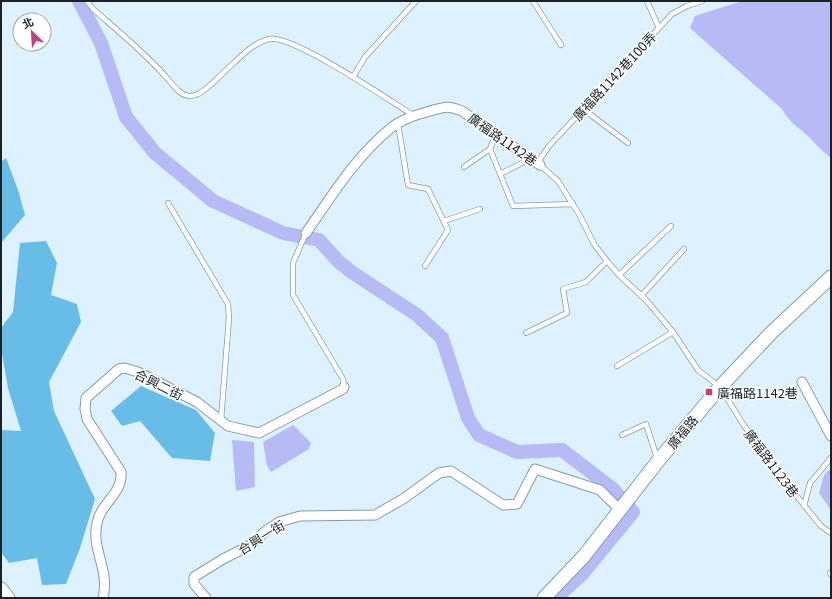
<svg xmlns="http://www.w3.org/2000/svg" width="832" height="599" font-family="Georgia,'Noto Sans TC',serif">
<style>
.forest{fill:#67bde8}
.water{fill:#b6bbf6}
.lines{fill:none;stroke-linecap:round;stroke-linejoin:round}
.river{stroke:#b6bbf6;stroke-width:14}
.lane-casing{stroke:#849caa;stroke-width:6}
.street-casing{stroke:#849caa;stroke-width:11}
.secondary-casing{stroke:#849caa;stroke-width:15}
.lane{stroke:#fff;stroke-width:4.5}
.street{stroke:#fff;stroke-width:9}
.secondary{stroke:#fff;stroke-width:13}
.poi-dot{fill:#c43f82;stroke:#fff;stroke-width:1.5}
.labels{text-anchor:middle;dominant-baseline:central;stroke-width:3.5;stroke-linejoin:round;paint-order:stroke}
.street-label{font-size:13px;fill:#192227;stroke:#fff}
.poi-label{font-size:13px;fill:#192227;stroke:#fff;text-anchor:start}
</style>
<rect width="100%" height="100%" fill="#ddf2fe"/>
<path class="forest" d="M6,158L18,190L25,215L1,243V162Z
M46,241L57,263L51,295L77,304L81,322L49,382L54,411L95,499L80,548L66,584L42,585L37,558L9,563L1,552V430L21,431L8,388L1,348V328L13,312L20,243Z
M141,386L196,410L215,433L210,461L172,458L140,421L122,426L111,411Z"/>
<path class="water" d="M742,1H831V158C822,151 816,144 808,136C798,127 788,121 782,109L690,28L695,16Z
M293,425L311,443L309,449L271,472L267,466L263,442Z
M232,440L254,442L255,487L236,491Z
M831,468V510L819,493L824,475Z"/>
<g class="lines">
<path class="river" d="M79,1L101,43L126,117L155,153L213,201L283,233L319,240L339,262L353,273L417,315L442,338L468,418L479,435L517,452L562,450L613,489L633,512L582,574L556,598"/>
<defs>
<path id="lane" d="M87,1L93,9C118,31 144,52 166,77C172,83 179,95 189,96C201,97 215,80 223,73C236,62 252,42 270,39C293,35 389,100 413,115
M533,1L561,45
M647,1L659,28
M702,1L687,6L672,14L549,146L540,159V165L558,181L579,214L594,244L607,261L619,275L646,300L673,332L698,370L720,387L743,424L778,473L821,526L831,533
M353,77L365,57L416,1
M583,109L628,143
M398,124L408,185L428,189L448,230L425,266
M490,149L513,206L573,204
M464,167L490,149L496,135
M500,174L530,159
M168,203L228,304L229,317L221,420
M444,221L480,209
M306,233L293,263V295L343,379L344,387
M619,275L671,226
M641,296L684,249
M526,333L567,313L563,289L586,282L607,261
M617,366L673,332
M622,435L646,424L657,458
M804,506L810,483L831,458
M830,573L831,575"/>
<path id="street" d="M306,233C331,197 356,156 391,128C402,119 416,115 430,111C445,107 447,105 462,111L540,165
M802,382L831,436
M103,598C110,568 91,551 97,523C101,502 123,494 121,472L87,419L85,409L86,398L119,369L125,368L138,372L197,402L228,426L259,433L343,389L344,387
M206,598L194,584V577L223,559L253,544L263,533L279,522L300,516L375,515L403,499L439,473L451,471L503,505L517,504L535,469L600,490L620,510"/>
<path id="secondary" d="M1,589L8,598
M544,598L584,556L658,461L720,387L771,333L831,277"/>
</defs>
<use href="#lane" class="lane-casing"/>
<use href="#street" class="street-casing"/>
<use href="#secondary" class="secondary-casing"/>
<use href="#lane" class="lane"/>
<use href="#street" class="street"/>
<use href="#secondary" class="secondary"/>
</g>
<rect class="poi-dot" x="705" y="388" width="8" height="8" rx="2"/>
<g class="labels">
<g class="street-label">
<text transform="translate(614 76) rotate(-47)">廣福路1142巷100弄</text>
<text transform="translate(503 139) rotate(35)">廣福路1142巷</text>
<text transform="translate(159 384) rotate(26)">合興二街</text>
<text transform="translate(682 432) rotate(-50)">廣福路</text>
<text transform="translate(772 463) rotate(53)">廣福路1123巷</text>
<text transform="translate(261 537) rotate(-32)">合興一街</text>
</g>
<g class="poi-label">
<text x="717" y="392">廣福路1142巷</text>
</g>
</g>
<rect width="832" height="599" fill="none" stroke="#192227" stroke-width="4"/>
<g transform="translate(32 32) rotate(335)"><circle r="19" fill="#ffffff" stroke="#a3a7a9"/>
<path d="M0-3L7 15L0 10L-7 15Z" fill="#c43f82"/>
<text y="-6" font-size="11" font-weight="bold" text-anchor="middle" fill="#192227">北</text>
</g>
</svg>
